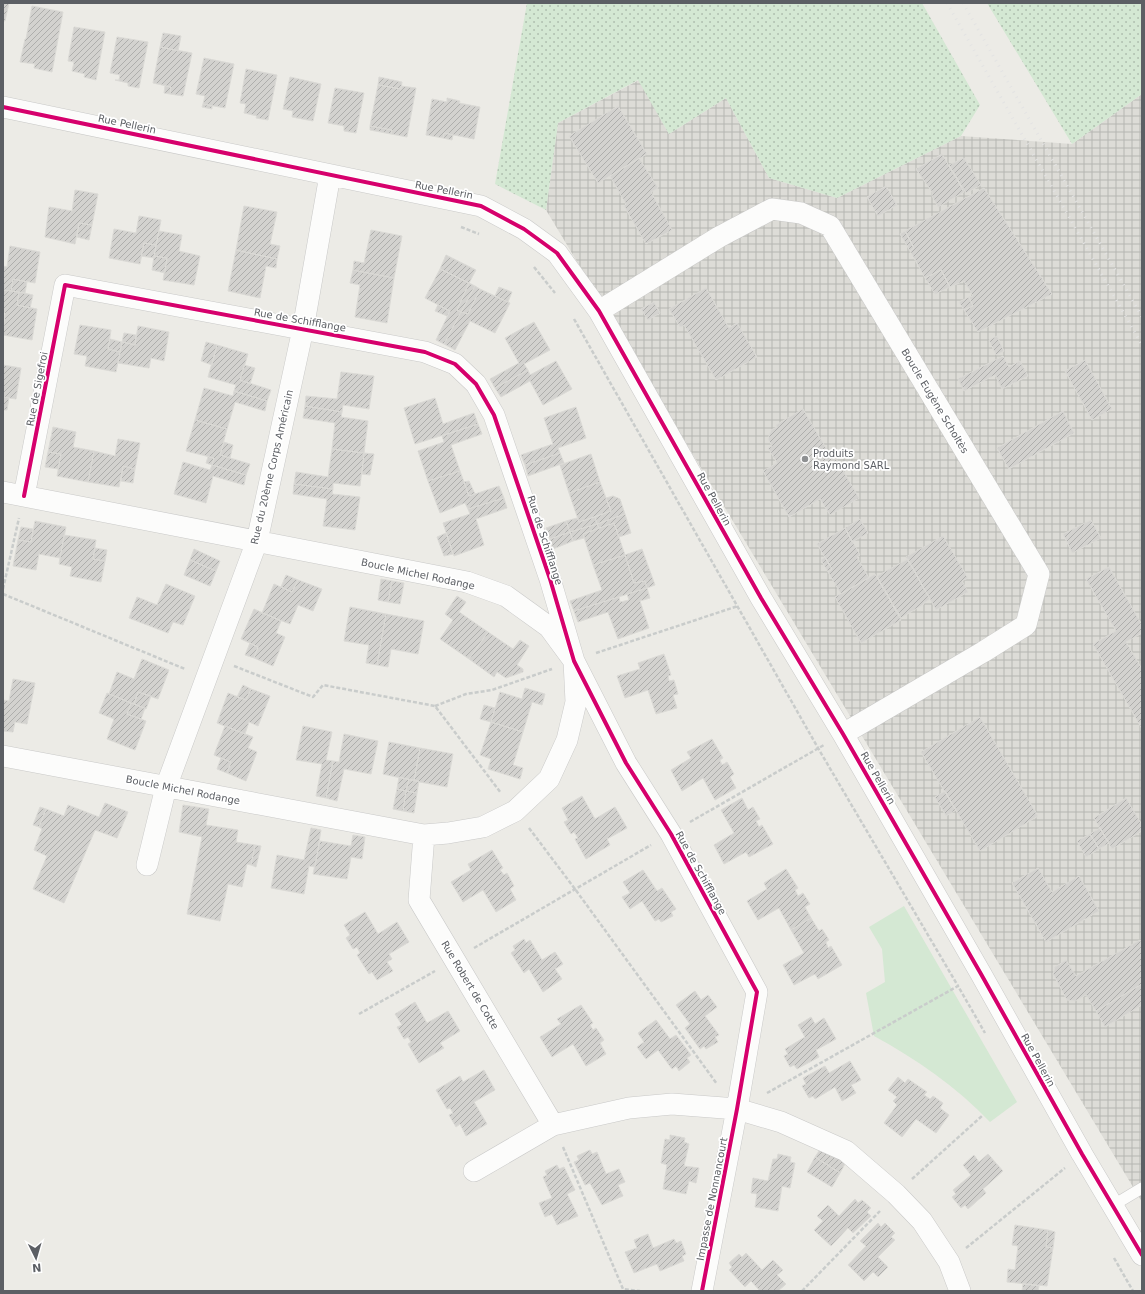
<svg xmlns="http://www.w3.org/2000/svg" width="1145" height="1294" font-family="'DejaVu Sans',sans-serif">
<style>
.industrial{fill:url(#industrial-grid)}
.grass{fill:url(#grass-dots)}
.park{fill:#d4e8d3}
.building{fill:url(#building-hatch);stroke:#dbdad6}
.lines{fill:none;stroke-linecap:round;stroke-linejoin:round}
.lane-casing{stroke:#c9c9c8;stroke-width:12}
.street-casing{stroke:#c9c9c8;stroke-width:22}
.path{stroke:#c9cccb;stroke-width:2.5;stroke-dasharray:4 2;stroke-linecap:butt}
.lane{stroke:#fcfcfb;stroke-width:11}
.street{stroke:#fcfcfb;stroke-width:21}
.rail{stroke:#e3e3e3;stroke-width:3;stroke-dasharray:1 5;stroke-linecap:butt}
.cycleway-casing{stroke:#fff;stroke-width:6}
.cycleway{stroke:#d6006c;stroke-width:4}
.poi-dot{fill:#8e9092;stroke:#fff;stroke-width:1.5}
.labels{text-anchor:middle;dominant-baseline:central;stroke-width:3.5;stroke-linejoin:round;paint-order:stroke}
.street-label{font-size:10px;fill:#5c5f64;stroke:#fff}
.poi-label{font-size:10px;fill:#5c5f64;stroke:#fff;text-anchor:start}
</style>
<defs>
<pattern id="industrial-grid" width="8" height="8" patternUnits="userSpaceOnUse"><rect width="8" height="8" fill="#dddcd7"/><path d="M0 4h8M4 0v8" fill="none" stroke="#b6b6b2"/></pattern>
<pattern id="grass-dots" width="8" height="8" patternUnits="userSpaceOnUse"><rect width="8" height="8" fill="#d4e8d3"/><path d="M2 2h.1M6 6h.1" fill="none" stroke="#afbfaf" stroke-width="1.8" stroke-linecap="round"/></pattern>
<pattern id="building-hatch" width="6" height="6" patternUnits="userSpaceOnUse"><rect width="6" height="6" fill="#d3d2cf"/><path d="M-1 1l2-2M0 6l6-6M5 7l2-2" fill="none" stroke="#aeaeac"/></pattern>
</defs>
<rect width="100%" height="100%" fill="#ecebe6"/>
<path class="industrial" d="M639,80L669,134L726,98L769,178L837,198L961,136L1072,144L1142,94V1202L546,210L558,123Z"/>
<path class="grass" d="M527,3H922L980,105L961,136L837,198L769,178L726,98L669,134L638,80L558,123L546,210L495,184Z
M987,3H1142V94L1072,144Z"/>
<path class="park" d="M904,906L1017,1102L990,1122C957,1087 916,1059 874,1036L866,993L885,982L882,949L869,927Z"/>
<path class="building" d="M3,3H9L5,21H3Z
M32,6L63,12L52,72L34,68L35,64L20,62L25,39H26Z
M74,27L105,32L96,80L84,77L85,74L72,71L74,62L68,61Z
M163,33L181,36L178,51L160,47Z
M117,37L148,42L139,88L128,86V83L115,80H119L120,75L110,73Z
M160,47L192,53L183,96L170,94L171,87L153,83Z
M204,58L234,64L225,108L203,104L205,96L196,94Z
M246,69L277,75L268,120L256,118L257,116L244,113L246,104L240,103Z
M290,77L321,84L313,121L292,117L293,111L283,109Z
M379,77L402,82L401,89L378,85Z
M378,85L401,89V86L416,88L407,137L391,134L392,130L370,126Z
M165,86L171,87L170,94L164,93Z
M335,88L364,93L356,133L344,131V126L328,123Z
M447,98L460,101L459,103L480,107L474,139L444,133L443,138L426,135L432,99L447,102Z
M203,104L212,106V109L202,107Z
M618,106L647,154L598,183L569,136Z
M370,126L392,130L391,134L370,130Z
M444,133L453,135L452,140L443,138Z
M942,154L964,192L938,207L932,196V192L916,169Z
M639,158L658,188L651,192L672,230L646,244L624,206L626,204L610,176Z
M964,158L981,185L966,193L949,165Z
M886,186L897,205L878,216L867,197Z
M984,188L1052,294L978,332L964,310L973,306L969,297L973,296L964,281L950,287L941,270L925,278L910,251L914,248L905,231Z
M75,190L98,194L92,225L79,223L75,244L45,237L49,207L72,211Z
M244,206L277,212L270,244L280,246L277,259L236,250Z
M139,216L161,220L156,245L144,243L140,264L109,258L114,229L136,233Z
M79,223L92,225L89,240L77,237Z
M371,230L402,236L394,278L353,270L354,261L364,263Z
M159,231L182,235L179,251L200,256L194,285L163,280L167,258L154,256Z
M905,231L914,248L910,251L900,234Z
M144,243L156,245L154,258L141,256Z
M10,246L40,252L35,283L13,279L11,291L3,290V266L7,267Z
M236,250L277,259L276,268L266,266L260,298L228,291Z
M446,255L476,270L469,283L440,269Z
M154,256L167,258L165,273L152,270Z
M440,269L469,283L457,310L461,312L444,344L436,340L450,311L425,298Z
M353,270L394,278L387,323L355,317L360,285L350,283Z
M941,270L950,287L935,294L925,278Z
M13,279L27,282L25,293L11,291Z
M469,283L475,286L461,312L457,310Z
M475,286L480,289L468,314L461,312Z
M499,287L512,292L508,302L495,296Z
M706,288L729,328L737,323L757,357L716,380L684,325L680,327L669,309Z
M480,289L510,303L495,333L470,321L455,350L444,344L461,312L468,314Z
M3,290L19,292L17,305L37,309L32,340L3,335L5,313H3Z
M19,292L33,295L30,308L17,305Z
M969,297L973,306L964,310L959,302Z
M654,302L660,313L648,320L641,309Z
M438,305L450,311L447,316L435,311Z
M534,322L550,350L524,364L528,370L495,388L490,379L519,363L505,338Z
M80,325L111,330L108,349L120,352L116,372L85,366L87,356L74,354Z
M138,326L169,332L164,361L151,358L149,368L118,363L122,342L135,345Z
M124,333L136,335L135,345L122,342Z
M997,336L1004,351L996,355L989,340Z
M110,339L122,342L120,352L108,349Z
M206,342L217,345L212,365L201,361Z
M217,345L248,354L240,380L271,390L267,401L234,391L236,385L208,377Z
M1003,356L1009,367L1020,361L1028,376L1002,389L995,375L964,391L958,379Z
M1085,360L1112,409L1092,420L1065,371Z
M556,361L572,389L543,405L530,381L501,397L495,388L528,370L530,375Z
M3,365L21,368L16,399L3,397Z
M244,365L255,368L250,384L240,380Z
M341,372L374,376L369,409L343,405L342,412L305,406L306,396L337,399Z
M204,388L233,396L234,391L267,401L265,411L235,402L227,429L195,420Z
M3,397L9,398L7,410H3Z
M435,398L443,424L474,413L478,424L415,444L404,408Z
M305,406L342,412L341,417L368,421L364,453L332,449L335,423L303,418Z
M576,407L586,438L558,448L560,453L525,465L521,455L553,444L544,418Z
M803,409L830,455L833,453L859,498L830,515L820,499L789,517L763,471L777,463L768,448L772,446L768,439L771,430L777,427L776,425Z
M1063,411L1074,433L1009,469L997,448Z
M195,420L227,429L220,455L250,464L246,475L212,465L214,458L186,451Z
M478,424L482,434L451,445L460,471L428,481L418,451L444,442L442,436Z
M53,427L76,432L73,447L94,451L88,482L57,476L61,454L48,452Z
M118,439L140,443L135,469L123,466L119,487L88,482L94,451L115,456Z
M224,442L233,445L230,458L220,455Z
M332,449L364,453L360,486L333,483V489L294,484L296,472L328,477Z
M48,452L61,454L58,469L45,467Z
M364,453L374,454L370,475L362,474Z
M560,453L564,463L528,476L525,465Z
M591,454L600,482L569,493L560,465Z
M208,457L214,458L212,465L206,463Z
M183,462L210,470L212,465L246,475L244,485L213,476L206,503L174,494Z
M123,466L135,469L133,483L121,481Z
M460,471L469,496L499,486L504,498L468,509L465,503L440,513L428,481Z
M469,481L475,494L469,496L464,482Z
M600,482L611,511L579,522L569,493Z
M294,484L333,489L332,494L360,497L355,530L323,526L327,499L293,494Z
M613,496L620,499L625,514L597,524L595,517L611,511L606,498Z
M504,498L507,508L476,519L484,545L454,556L443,523L470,514L468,509Z
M625,514L631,533L619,537L614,523L599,528L597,524Z
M595,517L597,524L570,532L566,521L577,518L579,522Z
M860,519L868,533L852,542L845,528Z
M1091,520L1101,538L1072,553L1063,534Z
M35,521L66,527L60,558L39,554L36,570L13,566L18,540L31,542Z
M566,521L570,532L550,539L546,528Z
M614,523L625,555L593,565L583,534Z
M597,524L599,528L583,534L584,538L573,541L570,532Z
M21,527L33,529L31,542L18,540Z
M845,528L860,555L857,557L869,578L841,594L828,572L832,569L817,544Z
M570,532L573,541L553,549L550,539Z
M446,533L453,554L444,556L437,537Z
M64,535L96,540L93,559L105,561L101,582L70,576L72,567L59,564Z
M943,536L968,578L962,581L968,592L936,610L906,557Z
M95,548L107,550L105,561L93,559Z
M194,549L220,561L216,571L190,560Z
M642,549L655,585L647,588L645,581L634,583L625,555Z
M625,555L634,583L645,581L647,588L574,611L570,601L602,590L593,565Z
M825,557L832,569L828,572L821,560Z
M908,559L930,599L924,603V604L901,618L877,576Z
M190,560L216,571L210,586L184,575Z
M1109,567L1142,625V633L1126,642L1142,669V729L1093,644L1116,631L1086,579Z
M875,574L901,620L861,643L835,597Z
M286,575L298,580L292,592L281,587Z
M381,579L392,581L388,602L378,600Z
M298,580L322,589L313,611L298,605L290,624L262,613L274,584L292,592Z
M392,581L404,583L400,604L388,602Z
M166,584L195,596L183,625L173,622L168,633L129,618L137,597L157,605Z
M647,588L650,598L640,601L649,628L618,639L608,612L578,622L574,611L619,597L620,602L629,600L627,594Z
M457,596L466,602L459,612L488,632L469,659L440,639L453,620L445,614Z
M350,607L386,614L377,665L366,663L369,645L344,641Z
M254,609L281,621L276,633L285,637L273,666L254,658L258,647L241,639Z
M386,614L424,621L418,654L391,649L388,667L377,665Z
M488,632L513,649L520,640L529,646L517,665L523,669V672L506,678L497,672L494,677L469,659Z
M250,643L258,647L254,658L245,655Z
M664,654L671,675L668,676L669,681L674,680L678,694L673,695L677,708L656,714L648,690L625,698L617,676L640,669L638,663Z
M142,659L169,670L158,699L138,692L134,704L109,694L117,672L134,679Z
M13,679L35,683L27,724L15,722L13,732L3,731V700L9,701Z
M243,685L251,689L246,700L237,697Z
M525,688L545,694L542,705L532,702L523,732L491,722L500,692L522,699Z
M251,689L270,696L258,726L249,722L245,734L217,723L228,693L246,700Z
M138,692L151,696L146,709L134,704Z
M107,693L131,703L127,714L146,721L135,750L107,739L114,719L99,713Z
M131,703L145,708L141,719L127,714Z
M484,705L495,708L491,722L480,719Z
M980,717L1038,816L980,851L921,752Z
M491,722L523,732L513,765L523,768L520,779L488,769L491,759L480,755Z
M225,726L253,737L248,748L257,752L246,781L227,773L231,762L214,755Z
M303,726L332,732L326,760L333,761L326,798L316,796L322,764L296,760Z
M344,734L378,741L371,774L344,769L337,801L326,798L333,761L339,762Z
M712,739L723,758L720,760L722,765L727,762L734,774L730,777L736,788L715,800L703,778L682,791L671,770L691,758L687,752Z
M389,742L420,748L414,781L383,774Z
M420,748L453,754L447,787L414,781Z
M221,758L231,762L227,773L217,769Z
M399,777L409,779L406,791L397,789Z
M409,779L419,781L417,793L406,791Z
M397,789L406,791L403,811L393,809Z
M406,791L417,793L414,813L403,811Z
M945,791L956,810L946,816L935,797Z
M582,796L595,819L615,807L627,828L607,839L610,845L586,859L575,839L578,838L574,832L571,834L564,822L568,820L562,808Z
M742,798L748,810L753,807L760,819L756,821L759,827L762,825L773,844L749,857L746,852L724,864L714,845L734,833L721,810Z
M1126,798L1142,825V831L1112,849L1094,818Z
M105,803L128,812L117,838L95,830L64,903L33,889L47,856L34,850L42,829L39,827L46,809L64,816L68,805L99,817Z
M183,805L209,809L206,825L238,830L236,842L255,845L251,865L247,864L242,887L228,884L220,921L187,914L202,837L179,832Z
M40,807L46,809L39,827L33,825Z
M311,828L321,830L315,867L309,866L304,894L271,888L277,855L304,860Z
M1100,828L1109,843L1099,849L1090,834Z
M1090,834L1099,849L1086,857L1077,841Z
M353,835L365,837L362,859L351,857L347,879L313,874L320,841L351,846Z
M255,845L261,846L256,867L251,865Z
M492,850L503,868L500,870L504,875L507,873L514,886L510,889L516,900L496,912L483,890L463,902L451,882L471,870L468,864Z
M1038,868L1052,892L1079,876L1099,911L1046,942L1012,883Z
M786,869L798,888L795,890L798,896L803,893L810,904L805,907L811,918L791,930L779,908L758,920L747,901L767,889L764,883Z
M643,870L657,891L662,888L676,909L671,912L673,916L661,922L659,919L655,921L642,901L630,909L622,897L630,893L623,882Z
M365,912L378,934L397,922L409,942L389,954L392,959L387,962L393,971L377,980L372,972L369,974L357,955L360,953L357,947L353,949L346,938L350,935L344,925Z
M811,918L819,931L822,929L829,940L826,942L828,948L831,946L842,965L818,979L815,974L794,985L783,965L804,953L791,930Z
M524,939L526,943L530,940L542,960L555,952L563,964L555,969L562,979L543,992L529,969L524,973L511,953L515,950L513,946Z
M1140,940L1142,943V984L1096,1011L1086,995L1075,1001L1067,1000L1053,974L1055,967L1066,960L1076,976Z
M1142,984V1005L1105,1027L1096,1011Z
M695,991L701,1000L708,995L717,1007L705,1016L719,1035L715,1037L718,1042L706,1049L704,1046L700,1049L685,1028L690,1024L676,1005Z
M415,1002L427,1023L448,1011L460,1031L440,1043L444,1048L419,1063L408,1044L411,1042L408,1037L404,1039L397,1027L402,1025L395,1014Z
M581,1005L593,1023L590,1025L593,1030L596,1028L604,1040L600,1043L606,1054L586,1066L573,1044L552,1057L540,1037L561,1024L557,1019Z
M811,1017L815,1024L824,1018L836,1039L816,1050L819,1057L797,1069L794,1065L790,1067L784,1056L788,1054L785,1049L805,1037L798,1025Z
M656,1020L670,1039L676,1035L691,1055L687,1058L690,1062L679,1071L676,1066L672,1069L658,1050L646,1059L637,1047L644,1042L638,1033Z
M850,1061L861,1080L851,1085L856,1093L842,1101L835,1087L815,1099L813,1096L809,1098L802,1086L806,1084L803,1078L825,1066L829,1073Z
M484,1070L495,1090L474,1102L487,1124L466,1136L460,1124L456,1127L449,1115L453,1113L450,1108L447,1109L436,1090L460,1076L463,1082Z
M898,1077L905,1083L908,1079L927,1092L924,1095L930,1099L933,1096L943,1103L940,1108L949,1115L936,1133L916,1119L902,1137L884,1123L897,1105L893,1101L897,1097L888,1090Z
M670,1135L685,1138L684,1142L689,1144L684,1166L699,1168L696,1183L689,1181L686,1194L663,1189L667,1165L661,1163L665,1139L670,1140Z
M821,1148L846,1162L840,1173L815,1157Z
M590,1150L592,1154L597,1152L606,1174L619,1169L625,1182L618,1185L623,1196L602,1205L590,1183L585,1185L574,1162L579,1160L577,1156Z
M778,1154L791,1157L790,1162L795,1163L790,1188L782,1186L778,1211L755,1207L757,1194L751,1193L753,1178L768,1181L773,1159H777Z
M988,1154L1003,1171L983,1189L986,1193L968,1209L965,1205L961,1208L952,1197L956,1194L953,1190L971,1175L963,1165L974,1155L979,1162Z
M815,1157L840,1173L832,1187L807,1172Z
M557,1165L559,1169L564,1167L575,1190L567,1194L578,1216L557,1225L552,1214L545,1217L539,1203L552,1198L543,1177L547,1175L545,1171Z
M855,1199L858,1203L862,1200L871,1208L867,1212L871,1216L853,1233L848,1228L831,1246L814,1230L823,1221L817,1216L828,1205L839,1216Z
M878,1223L881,1227L885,1223L895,1233L891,1237L895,1240L878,1257L888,1267L878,1277L873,1272L864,1281L848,1265L866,1246L860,1241Z
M1015,1225L1048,1230L1046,1247L1053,1248L1047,1286L1007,1282L1008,1269L1015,1270L1018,1246L1012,1245Z
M1048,1230L1055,1232L1053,1248L1046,1247Z
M648,1234L653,1248L674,1239L676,1243L681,1241L686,1254L682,1256L684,1261L660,1271L657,1264L634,1273L625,1252L637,1248L634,1240Z
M746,1253L762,1270L773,1260L783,1270L777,1275L786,1284L778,1291H760L751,1281L745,1287L729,1270L732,1267L729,1263L739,1254L742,1257Z
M1023,1284L1039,1286L1038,1291H1022Z"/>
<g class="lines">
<defs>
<path id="lane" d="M1112,1206L1142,1188"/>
<path id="street" d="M3,107L481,206L524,229L557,253L599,311L761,598L843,734L981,974L1082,1154L1142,1255
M599,311L719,237L772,209L801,213L830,226L1039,574L1026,625L983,652L843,734
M3,492L467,582L506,596L549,627L574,661L576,702L567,740L549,779L515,811L483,827L448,833L424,835L3,756
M24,496L65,285L425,352L455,364L476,384L494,415L550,579L574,661L626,763L671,834L757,992L737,1109L702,1291
M424,835L419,900L553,1125
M147,865L166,787L257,541L303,329L330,175
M474,1171L553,1125L629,1108L672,1104L737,1109L781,1122L846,1151L896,1194L922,1221L949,1262L960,1291"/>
</defs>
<use href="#lane" class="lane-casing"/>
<use href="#street" class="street-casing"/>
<path class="path" d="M461,227L479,234
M534,267L555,293
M574,319L818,748L958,986H959
M3,589L19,518
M3,594L185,669
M596,653L738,606
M234,666L313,697L323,685L435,706L501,793
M435,706L466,694L492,690L552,669
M690,822L824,745
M529,828L575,889L717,1084
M474,948L651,845
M359,1014L435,971
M767,1093L958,986L985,1033
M563,1147L623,1289L640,1291
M912,1179L983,1115
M966,1248L1065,1168
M1114,1258L1133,1291
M802,1291L880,1211"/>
<use href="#lane" class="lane"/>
<use href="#street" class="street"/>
<path class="rail" d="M947,3L1142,345
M963,3L1142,317"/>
<defs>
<path id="cycleway" d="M3,107L481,206L524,229L557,253L599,311L761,598L843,734L981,974L1082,1154L1142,1255
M24,496L65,285L425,352L455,364L476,384L494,415L550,579L574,661L626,763L671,834L757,992L737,1109L702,1291"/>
</defs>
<use href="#cycleway" class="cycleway-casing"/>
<use href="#cycleway" class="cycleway"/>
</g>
<circle class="poi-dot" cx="805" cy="459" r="4"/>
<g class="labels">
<g class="street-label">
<text transform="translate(127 124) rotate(12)">Rue Pellerin</text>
<text transform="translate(444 190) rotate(11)">Rue Pellerin</text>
<text transform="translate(300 320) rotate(10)">Rue de Schifflange</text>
<text transform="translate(37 389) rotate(-79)">Rue de Sigefroi</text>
<text transform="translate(935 401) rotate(59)">Boucle Eugène Scholtès</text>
<text transform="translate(272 467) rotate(-77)">Rue du 20ème Corps Américain</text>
<text transform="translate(714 499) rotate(61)">Rue Pellerin</text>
<text transform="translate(545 540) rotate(72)">Rue de Schifflange</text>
<text transform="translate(418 574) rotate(12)">Boucle Michel Rodange</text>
<text transform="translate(878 778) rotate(60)">Rue Pellerin</text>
<text transform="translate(183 790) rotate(11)">Boucle Michel Rodange</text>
<text transform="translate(701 873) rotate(61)">Rue de Schifflange</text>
<text transform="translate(470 985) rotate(59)">Rue Robert de Cotte</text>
<text transform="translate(1038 1060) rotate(61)">Rue Pellerin</text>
<text transform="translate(712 1199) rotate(-79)">Impasse de Nonnancourt</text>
</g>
<g class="poi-label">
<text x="813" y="453">Produits<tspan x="813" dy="12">Raymond SARL</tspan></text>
</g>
</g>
<rect width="1145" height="1294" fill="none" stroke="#5c5f64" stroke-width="8"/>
<g transform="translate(36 1258) rotate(175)" stroke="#ffffff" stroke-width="3" paint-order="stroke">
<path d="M0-3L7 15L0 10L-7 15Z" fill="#5c5f64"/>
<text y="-6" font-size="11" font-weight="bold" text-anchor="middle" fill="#5c5f64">N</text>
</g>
</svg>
